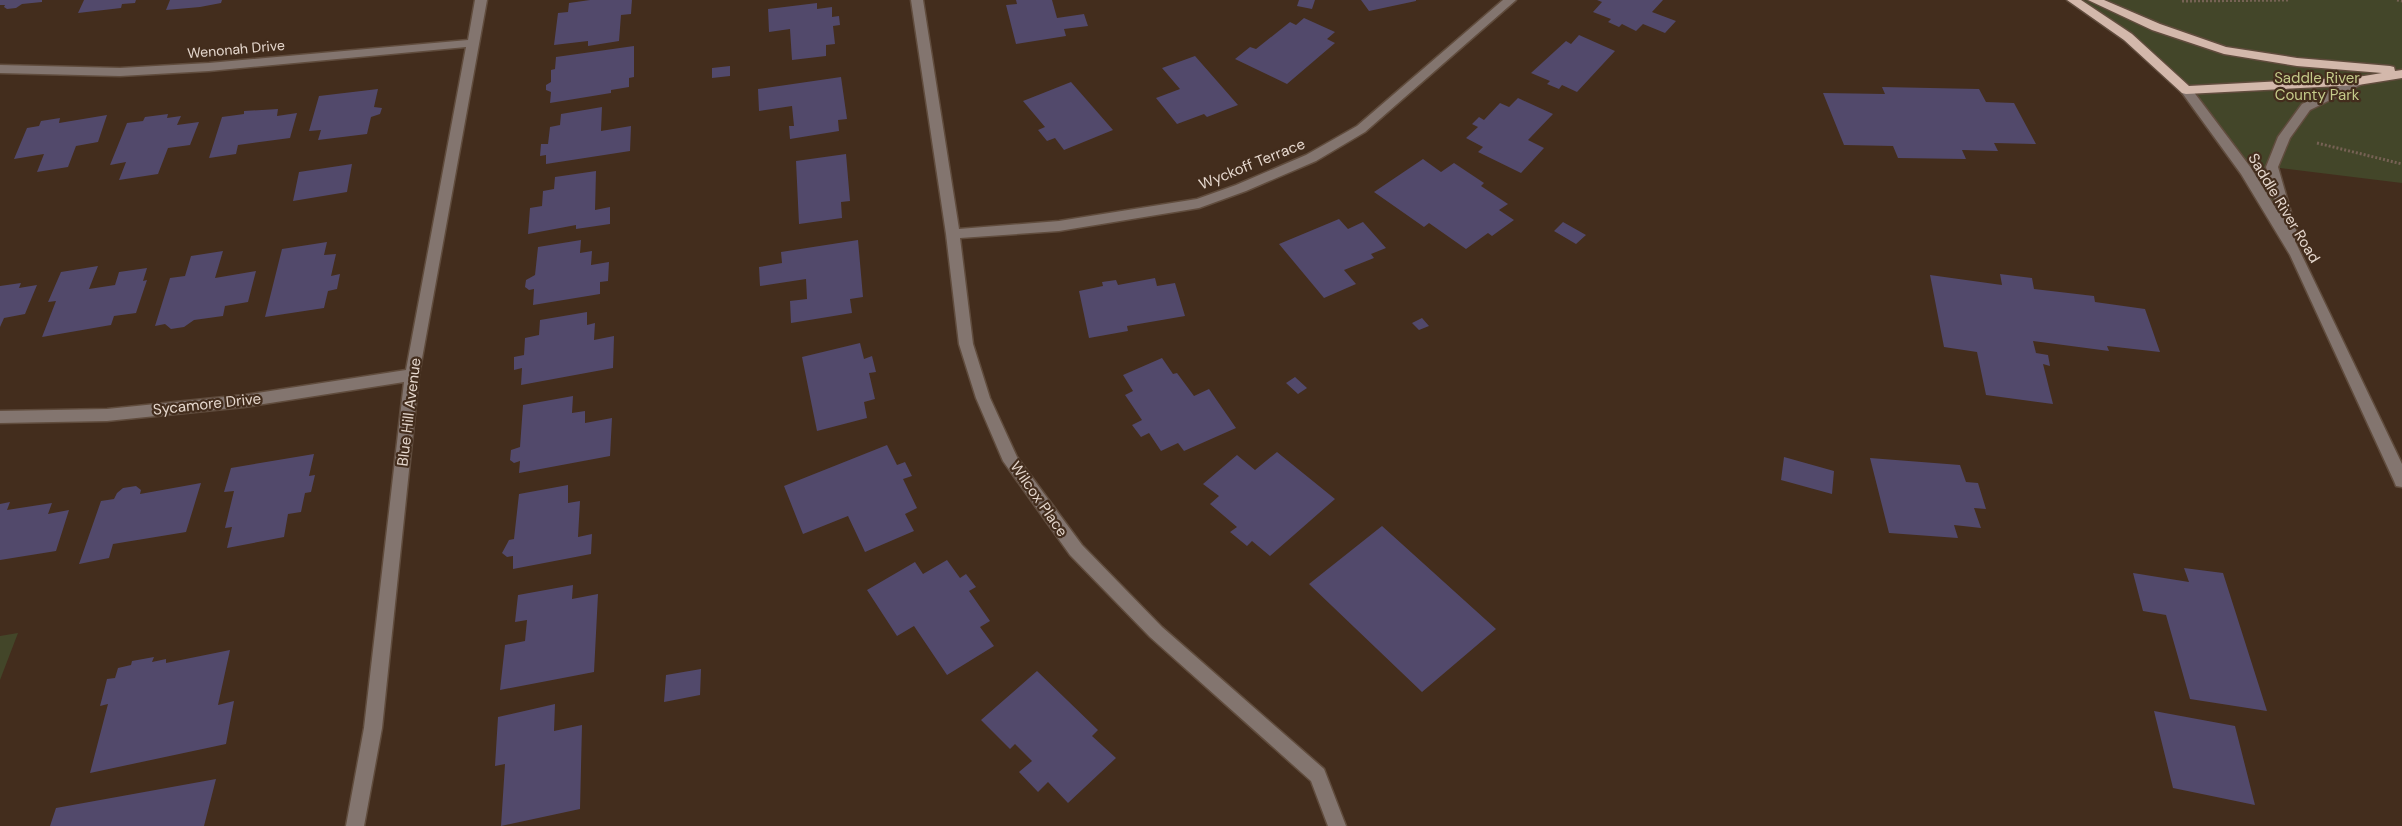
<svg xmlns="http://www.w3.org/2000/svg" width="2402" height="826" font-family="'DM Sans',sans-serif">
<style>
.green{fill:#434629}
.building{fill:#52496b}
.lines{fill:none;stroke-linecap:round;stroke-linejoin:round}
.minor-casing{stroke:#604c3d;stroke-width:3}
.major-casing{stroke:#604c3d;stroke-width:3}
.path{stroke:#766254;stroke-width:3;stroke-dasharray:2 2;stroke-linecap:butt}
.minor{fill:#83756f;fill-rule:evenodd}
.major{fill:#d3b8ab;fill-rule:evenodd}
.labels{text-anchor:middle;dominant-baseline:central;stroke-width:4.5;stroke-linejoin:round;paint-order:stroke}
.far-street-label{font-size:14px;fill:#e6d8ce;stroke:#432d1d}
.park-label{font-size:15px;fill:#c4ca89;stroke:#432d1d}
.street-label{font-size:15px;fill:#e6d8ce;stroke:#432d1d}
</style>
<rect width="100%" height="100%" fill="#432d1d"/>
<path class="green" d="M2073,0H2402V183L2272,167L2296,254L2186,90L2128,37Z
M18,633L0,680V636Z"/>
<path class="building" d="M0,0H42V2L22,4L16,8L7,9L4,7L5,5H0Z
M84,0H136L135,3L122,4L121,8L78,13Z
M170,0H222L221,3L200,7L166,10Z
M590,0H632L631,14L621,15L619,41L588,46V41L554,45L558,13L568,12L569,3Z
M1016,0H1052L1057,18L1084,14L1088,26L1064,29L1066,36L1016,44L1006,5L1017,4Z
M1299,0H1315L1312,9L1297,6Z
M1361,0H1416V1L1369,11Z
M1597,0H1663L1652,12L1676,21L1665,33L1643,24L1636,31L1622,24L1619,27L1608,22L1611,19L1593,12L1602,2Z
M817,3V9L832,7V17L839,16L840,25L833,26L835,44L826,45V56L792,60L790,29L769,32L768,9Z
M1304,18L1335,32L1327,39L1335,43L1287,84L1235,59L1250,47L1256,49L1290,22L1296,25Z
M1579,35L1615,51L1577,92L1562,85L1559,89L1547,84L1550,81L1531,73L1566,41L1571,44Z
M634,46V77L629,78V87L611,90V93L550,103L551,92L546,90V85L551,82V70L555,69L556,57Z
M1195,56L1238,105L1207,117L1204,114L1177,124L1156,98L1180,89L1162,68Z
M730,66V76L712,78V68Z
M841,77L847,119L838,120L839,131L790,139L789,126H794L792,106L759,111L758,89Z
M1071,82L1113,130L1064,150L1055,138L1047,141L1038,130L1045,127L1023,101Z
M1882,87L1979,89L1986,102L2014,103L2036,144L1994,143L1998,151L1962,150L1966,159L1898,158L1893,146L1844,145L1823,93L1885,94Z
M378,89L374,107L382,108L380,114L371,117L367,134L318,140L321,130L309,131L319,96Z
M1518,98L1553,114L1528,140L1544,148L1521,173L1478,152L1483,147L1466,138L1478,127L1472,124L1479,117L1484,120L1500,103L1509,107Z
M602,107L601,131L631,126L630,151L546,164V155L540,156L541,144H548L550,127L560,125L561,114Z
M278,109L277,116L297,113L290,138L238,145L236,154L209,158L222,117L244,114V111Z
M168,114L167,118L181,116L177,125L199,122L190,145L168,148L158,174L119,180L126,162L110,165L127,123L143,121L145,117Z
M107,115L98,142L76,146L68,167L37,172L44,154L14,159L27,128L39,126L41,121L60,118L59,123Z
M846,154L850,201L841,202L842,218L799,224L796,161Z
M1423,159L1441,172L1454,163L1484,183L1481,186L1508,204L1499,210L1514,220L1492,236L1488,233L1466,249L1429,223L1424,227L1374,192Z
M352,164L347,192L293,201L299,172Z
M596,171L595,210L610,207V224L576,229V225L528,234L530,208L542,206L543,191L554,189L555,177Z
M1339,219L1348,229L1363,222L1386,248L1371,254L1374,258L1344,270L1356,284L1324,298L1279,244Z
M1563,222L1586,235L1576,244L1554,231Z
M581,240L580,253L592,251L591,265L609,262L608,281L600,282V294L533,305L534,289L529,290L525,287L526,280L535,275L538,247Z
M858,240L863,297L850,299L852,313L791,323L790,301L807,299L806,279L760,286L759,267L782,263L781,252Z
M327,242L324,255L336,254L331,276L340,274L337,289L328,291L324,308L265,317L282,249Z
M223,251L215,278L256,271L248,302L225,306L223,316L194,320L184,327L171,329L165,324L155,326L170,278L185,276L191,256Z
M98,266L89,289L115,285L119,272L147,268L143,281L147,280L136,313L114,316L111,325L42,337L56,301L48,302L61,272Z
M2000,274L2032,278L2034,289L2094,296L2095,302L2145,309L2160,352L2107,346L2109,351L2033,341L2036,353L2048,355L2050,366L2043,364L2053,404L1986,395L1977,352L1944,347L1930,275L2002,285Z
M1155,278L1157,286L1175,283L1185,316L1127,326L1128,331L1089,338L1079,291L1103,286L1102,282L1116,280L1118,285Z
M21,283L19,288L37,285L25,314L4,318L0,327V286Z
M587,312V325L595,323L594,340L614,336L613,368L521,385L522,368L514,370V357L524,355L525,338L539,335L540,320Z
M1422,318L1429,326L1419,330L1412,323Z
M860,343L864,359L872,356L876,372L869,373L875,399L864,402L867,418L817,431L802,357Z
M1162,358L1173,374L1177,373L1194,396L1209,389L1236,428L1184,451L1178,443L1161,451L1149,433L1141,437L1132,425L1142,420L1125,395L1133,391L1123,375Z
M1295,377L1307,388L1298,394L1286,383Z
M573,396L572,413L585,411V423L612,418L610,456L519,473L520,461L514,463L510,460L511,450L520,447L523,405Z
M887,445L897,465L905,462L912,476L903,479L917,508L905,514L914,531L865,552L848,516L803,534L784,486Z
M1277,452L1335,499L1270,556L1252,541L1247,546L1230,532L1237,527L1210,504L1219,496L1203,484L1237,455L1255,470Z
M314,454L309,476L315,475L311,492L305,493L301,512L288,514L284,537L227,548L232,527L225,528L234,491L224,492L231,468Z
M1784,457L1834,471L1832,494L1781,480Z
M1870,458L1960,465L1966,482L1978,483L1986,509L1974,508L1981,528L1954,525L1958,538L1889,533Z
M201,483L186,532L113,544L109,558L79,564L101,501L114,499L117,493L123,488L136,486L141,490L140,494Z
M568,485V503L580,501L578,537L592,534L591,554L513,569V556L507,557L502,553L509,540L514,539L519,494Z
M10,502L7,510L52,503L48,514L69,510L56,551L0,560V504Z
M1382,526L1496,629L1422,692L1309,584Z
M947,560L960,578L966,574L976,587L969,591L990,621L980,627L994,646L947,675L914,626L897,636L867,590L915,562L923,574Z
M2184,568L2223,573L2267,711L2190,699L2166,615L2143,611L2133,573L2189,582Z
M573,585L572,599L598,594L594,672L500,690L505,645L525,641L527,620L515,622L518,595Z
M230,650L218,705L234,701L226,744L90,773L108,704L100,706L107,679L115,678L118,668L131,665L132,661L154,657L152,662L166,659V663Z
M701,669L700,695L664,702L666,675Z
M1037,671L1098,730L1092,736L1116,758L1068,803L1048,782L1038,792L1019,772L1032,761L1015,744L1010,749L981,720Z
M555,704L554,731L582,725L580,809L501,826L505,764L495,766L498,717Z
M2154,711L2235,726L2255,805L2173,788Z
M216,779L204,826H50L56,808Z"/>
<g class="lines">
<defs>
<path id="minor" d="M475,0H487L419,375L382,728L364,826H346L364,728L404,382L244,407L107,421L0,423V411L107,409L244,395L406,370L466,47L209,71L120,76L0,73V65L120,68L209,63L468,40Z
M911,0H923L959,229L1059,221L1197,199L1236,185L1306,155L1357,126L1503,0H1516L1365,132L1316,161L1246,191L1199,208L1059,231L960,238L973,344L990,398L1017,457L1082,545L1162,627L1324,769L1346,826H1328L1311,781L1150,637L1070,555L1003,461L976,398L959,344L946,234Z
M2358,77L2362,78V84L2310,110L2290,138L2278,167L2298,237L2295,241L2402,464V487L2396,486L2394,481L2290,255L2241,174L2180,90L2182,87H2190L2251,168L2278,212L2266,167L2278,137L2302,104Z"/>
<path id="major" d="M2067,0H2081L2132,34L2189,86L2358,77L2382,73L2297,66L2224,54L2152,30L2088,0H2104L2160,24L2226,47L2297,58L2390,66L2394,67L2395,71L2402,70V78L2358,85L2186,94L2182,93L2124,40Z"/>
</defs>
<use href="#minor" class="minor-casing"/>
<use href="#major" class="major-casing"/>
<path class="path" d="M2397,0L2402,1
M2182,1L2290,0
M2317,143L2402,164"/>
<use href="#minor" class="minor"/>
<use href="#major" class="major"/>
</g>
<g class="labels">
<g class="far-street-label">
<text transform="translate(236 49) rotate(-5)">Wenonah Drive</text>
</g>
<g class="park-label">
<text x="2317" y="78">Saddle River<tspan x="2317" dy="17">County Park</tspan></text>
</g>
<g class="street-label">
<text transform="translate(1252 164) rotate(-22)">Wyckoff Terrace</text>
<text transform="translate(2284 208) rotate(59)">Saddle River Road</text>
<text transform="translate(207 404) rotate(-6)">Sycamore Drive</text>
<text transform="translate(409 412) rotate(-83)">Blue Hill Avenue</text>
<text transform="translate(1039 499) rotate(55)">Wilcox Place</text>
</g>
</g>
</svg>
